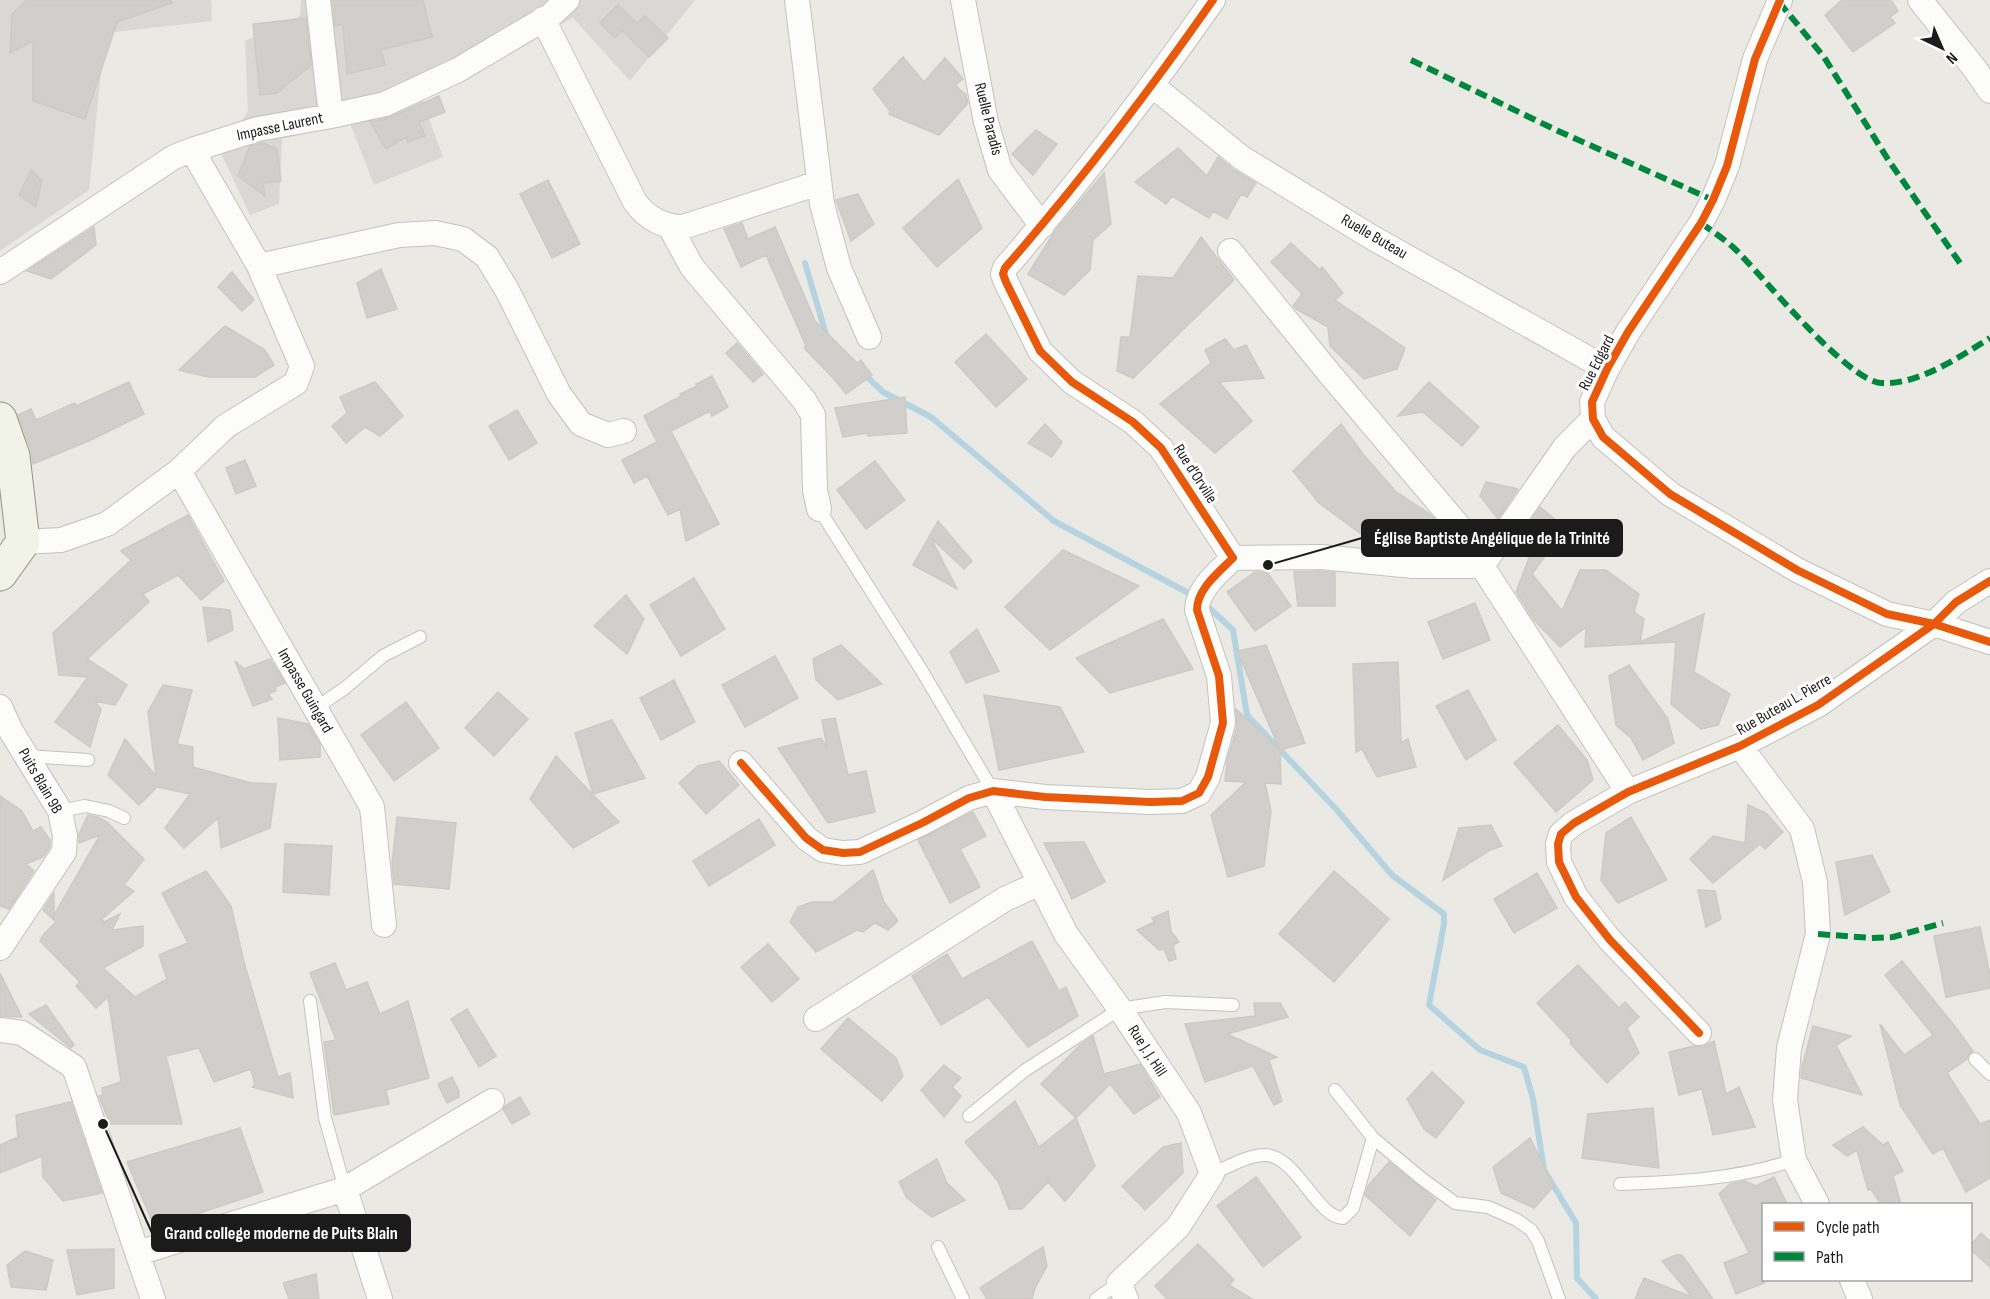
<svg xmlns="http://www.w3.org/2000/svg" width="1990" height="1299" font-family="'Sofia Sans Condensed',sans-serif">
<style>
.residential{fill:#d9d8d5}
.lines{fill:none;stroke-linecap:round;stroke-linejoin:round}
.stream{stroke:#b5d3e0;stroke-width:6}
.building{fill:#d1cfcb;stroke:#cdcac5;stroke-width:1.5}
.lane-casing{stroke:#c2c2c0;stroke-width:14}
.street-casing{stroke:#c2c2c0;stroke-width:26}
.secondary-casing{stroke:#90947c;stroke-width:35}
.lane{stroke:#fcfcfb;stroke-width:12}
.street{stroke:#fcfcfb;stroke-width:24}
.secondary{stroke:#f1f2e8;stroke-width:33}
.quiet{stroke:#00873e;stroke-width:6;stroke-dasharray:12 6;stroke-linecap:butt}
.cycleway-casing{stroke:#fff;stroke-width:11}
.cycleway{stroke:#e8590c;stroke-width:8}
.labels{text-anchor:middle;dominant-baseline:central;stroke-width:6;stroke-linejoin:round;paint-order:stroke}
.street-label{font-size:16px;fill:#1b1b1b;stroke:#fff}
.leader{fill:none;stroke:#1b1b1b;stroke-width:2}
.callout-dot{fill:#1b1b1b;stroke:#fff;stroke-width:2}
.callout{fill:#1b1b1b;stroke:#1b1b1b;stroke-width:2}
.callout-label{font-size:18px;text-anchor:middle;font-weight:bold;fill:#fff}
</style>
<rect width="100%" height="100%" fill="#eae9e4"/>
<path class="residential" d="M0,0H211L212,21L105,33L89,190L0,251Z
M301,0H695L630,81L573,18L421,97L443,157L374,185L350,123L282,139L279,204L250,215L221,153L248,111L245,41L300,16Z"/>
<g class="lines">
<path class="stream" d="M805,263L827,338
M864,374L883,392L931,417L1054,521L1194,596
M1205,604L1233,630L1247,715L1336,809L1392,875L1444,914V924L1429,1005L1480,1050L1524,1067L1533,1099L1544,1170L1576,1223L1577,1278L1596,1299"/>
</g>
<path class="building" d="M27,0H171L172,3L117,22L85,119L33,101V41L10,53L12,14Z
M333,0H423L432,37L381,50L385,65L347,74L343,24L335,26Z
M1842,0H1891L1898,11L1890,17L1895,23L1853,52L1825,15Z
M618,5L637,23L645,16L668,38L649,57L622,30L615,38L600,23Z
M306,18L311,65L277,93L260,95L253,24Z
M903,57L924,82L945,58L963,79L955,85L966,95L968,103L939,135L889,114L890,111L873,89Z
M439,96L445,112L419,122L425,136L408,142L406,137L386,149L370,122L391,117Z
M1036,130L1057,144L1033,175L1012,154Z
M263,143L277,149L281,181L263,183L265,196L238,176L250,146Z
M1178,148L1207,176L1218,157L1234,170L1256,183L1247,197L1241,194L1227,219L1213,211L1209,218L1172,196L1166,204L1135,182Z
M31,170L42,181L36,207L19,195Z
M1104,173L1111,224L1093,240L1090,270L1064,295L1028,274L1055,231Z
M958,179L982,228L937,267L903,228Z
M548,180L580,244L552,258L520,194Z
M858,194L874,224L851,241L836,200Z
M742,223L748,239L775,227L815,321L857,363L861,360L872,375L846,394L834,379L804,348L806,346L766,255L741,267L724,229Z
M94,227L96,245L51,279L27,271Z
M1201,237L1234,280L1133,378L1117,371L1121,337H1130L1138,276L1173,278Z
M1291,243L1320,270L1322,267L1343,293L1335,300L1405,348L1397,369L1364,379L1330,346L1328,327L1296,309L1293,306L1302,294L1271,262Z
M381,269L397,309L367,318L357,283Z
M232,272L254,300L242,311L218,287Z
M225,326L265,350L274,365L255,377H208L179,370Z
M986,334L1027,379L996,407L955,362Z
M1225,339L1234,350L1246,345L1264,378L1219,382L1252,421L1215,453L1160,404L1211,363L1205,350Z
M737,343L763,374L753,382L726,353Z
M712,376L728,407L712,416L710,411L671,431L719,524L686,541L680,509L668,515L647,476L634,483L622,460L657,442L644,416L681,396L680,394L697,386L696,384Z
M129,382L144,414L91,440L33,464L31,450L18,415L31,409L36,420L75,403L76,406Z
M375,382L403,416L380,436L365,427L346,443L332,426L347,413L340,397Z
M1429,382L1479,427L1462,446L1423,412L1398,416Z
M905,397L907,433L868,436V433L843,437L835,408Z
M517,410L537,443L509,460L489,426Z
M1045,424L1062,442L1052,457L1028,443Z
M1341,424L1363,454L1396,492L1430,514L1451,539L1431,552L1387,549L1360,533L1319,503L1293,471Z
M245,460L256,486L236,494L226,468Z
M875,461L905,500L866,529L837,490Z
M1486,482L1518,489L1498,519L1480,496Z
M1540,507L1565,528L1532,574L1562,611L1580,570H1606L1639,594L1634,612L1644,619L1640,642L1704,614L1694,672L1730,694L1718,725L1701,729L1671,704L1676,642L1585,647L1586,627L1560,647L1534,620L1516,592L1532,550L1517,541Z
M188,515L224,581L201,600L178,575L143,594L149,602L87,659L127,685L115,705L94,701L101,709L90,747L55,722L88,677L59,675L53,633L131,560L121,551Z
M938,521L972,561L964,569L931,538L957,589L913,565Z
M1063,550L1139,586L1050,650L1005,607Z
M1320,571L1335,573V606H1298L1294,572Z
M1255,572H1267L1291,606L1255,631L1227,592Z
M694,578L725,629L681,656L650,605Z
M626,595L644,619L627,654L594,626Z
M1475,603L1490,640L1443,659L1428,622Z
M203,607L230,610L233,630L208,642Z
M1163,619L1193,669L1110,693L1076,658Z
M977,629L999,671L966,683L950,652Z
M841,645L882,684L838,700L816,680L813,659Z
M1266,645L1305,743L1280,750L1237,651Z
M775,656L798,698L745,727L722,685Z
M270,659L285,683L275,687L276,691L268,694L272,699L253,706L235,661L244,669Z
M1398,662L1401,743L1408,739L1416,767L1377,777L1362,749L1356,752L1353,664Z
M1629,665L1668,719L1674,743L1643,760L1631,738L1616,725L1609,676Z
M674,680L695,722L661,740L640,698Z
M163,685L192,690L177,744L193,747V767L251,783L276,784L270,828L221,848L218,818L184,848L165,828L190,794L157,787L139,805L108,775L125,739L156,776L148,712Z
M1468,690L1496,740L1466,760L1436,706Z
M498,692L528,719L494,756L465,728Z
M984,695L1060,707L1084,752L999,770Z
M406,702L439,748L394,781L361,735Z
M1236,709L1280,750L1281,784L1265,783L1271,811L1264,866L1228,877L1211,815L1246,782L1225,781L1227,761L1237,727Z
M278,718L308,724L320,744V757L280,760Z
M835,718L848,775L866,771L875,812L828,823L778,748L821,738L827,748L822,720Z
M612,720L645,778L593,794L575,733Z
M1558,725L1587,760L1593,780L1556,812L1514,763Z
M556,756L619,822L573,848L530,799Z
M719,761L739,785L706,814L679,783L698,766Z
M0,796L21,810L33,831L41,827L50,840V847L43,857L26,864L34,871L9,909L0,906Z
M1748,805L1766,813L1783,832L1765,849L1760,844L1713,883L1690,859L1713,836L1745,843Z
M973,812L986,836L960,849L980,887L950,903L918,840Z
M88,815L98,817L107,822L144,859L124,885L134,891L102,919L104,922L120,914L112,930L143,926V946L103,968L135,997L167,979L159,955L188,943L162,893L206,871L231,906L245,966L278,1077L290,1073L293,1098L252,1087L255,1085L251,1069L214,1082L199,1048L166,1056L182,1124H110L99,1096L103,1095L102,1088L121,1082L108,997L96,1008L76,986L80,982L40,941L44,934L56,922L43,910L54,893V915L100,835L79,843V834Z
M397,817L456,823L449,889L394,884L392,864Z
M1631,817L1667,880L1618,903L1601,880L1606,833Z
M759,819L775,845L709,886L693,861Z
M1491,825L1502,846L1490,850L1443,880L1459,828Z
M1084,842L1105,882L1072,899L1044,843Z
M285,844L332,846L329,895L283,892Z
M1872,855L1890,892L1845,915L1836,862Z
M873,870L884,902L898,921L888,930L875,923L863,932L857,930L816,952L790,922L798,907L812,902H833Z
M1334,871L1389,919L1334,982L1279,934Z
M1537,873L1557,908L1514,933L1494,899Z
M1698,890L1715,891L1721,919L1706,927Z
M1168,911L1171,931L1179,942L1173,945L1176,959L1169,961L1164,949L1159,950L1137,930L1154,922L1152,918Z
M1980,927L1990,975V988L1946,997L1934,936Z
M1032,941L1059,991L1066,987L1078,1016L1028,1047L988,997L941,1025L912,976L947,954L962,979Z
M768,944L799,979L772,1002L741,967Z
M1902,961L1957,1029L1973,1051L1969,1054L1967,1059L1947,1073L1980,1124L1990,1120V1178L1966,1192L1943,1148L1933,1154L1900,1105L1880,1024L1904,1055L1933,1035L1885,975Z
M335,963L346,990L367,982L380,1014L408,1001L429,1078L386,1090L389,1104L334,1115L324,1042L336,1040L310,973Z
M1578,965L1619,1008L1625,1002L1639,1017L1627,1028L1639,1053L1607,1083L1570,1043L1572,1041L1537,1003Z
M0,973L22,1017L0,1016Z
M1254,1003H1280L1288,1017L1227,1034L1277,1057L1269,1060L1282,1101L1274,1105L1253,1066L1205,1082L1185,1024L1255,1016Z
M46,1005L74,1045L71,1048L29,1014Z
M467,1009L496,1056L479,1067L451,1019Z
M848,1018L896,1058L903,1076L882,1101L821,1049Z
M1813,1026L1851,1036L1836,1045L1862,1095L1801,1078L1802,1067Z
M1093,1036L1104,1074L1140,1064L1160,1097L1134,1114L1110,1084L1076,1118L1041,1084L1080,1045Z
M1714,1041L1726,1094L1739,1087L1755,1127L1713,1135L1702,1089L1679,1095L1669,1052L1694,1046L1702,1047Z
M944,1065L961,1078L952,1087L961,1096L944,1117L921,1090Z
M1432,1072L1464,1102L1436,1138L1424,1129L1407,1099Z
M452,1077L459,1091V1097L447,1103L438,1084Z
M520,1097L530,1114L512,1124L503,1109L505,1106Z
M1015,1101L1039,1147L1076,1118L1095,1166L1065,1201L1048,1182L1022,1209H1009L998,1181L965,1142Z
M71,1102L102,1193L63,1201L43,1177L42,1156L0,1173V1145L18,1137L16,1115Z
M1653,1108L1659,1168L1582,1158L1588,1114Z
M1863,1127L1883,1145L1888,1142L1903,1171L1893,1176L1901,1204H1881L1871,1189L1868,1190L1857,1150L1847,1156L1833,1145Z
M240,1128L263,1192L155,1228L127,1162Z
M1530,1138L1554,1186L1534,1208L1501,1193L1493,1167Z
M1181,1143L1183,1173L1145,1210L1122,1186L1163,1147Z
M937,1159L947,1183L965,1200L932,1217L907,1198L899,1182Z
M1389,1162L1436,1200L1410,1236L1365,1195L1368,1186Z
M1256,1177L1301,1237L1263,1267L1217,1206Z
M1774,1177L1787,1204H1764V1283L1736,1294L1724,1263L1749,1253L1719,1194L1730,1184L1745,1181L1756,1186Z
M1981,1233L1990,1241V1267L1971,1250V1245Z
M1198,1244L1234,1280L1229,1285L1252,1299H1167L1155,1286Z
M1043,1247L1047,1266L1035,1288L1032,1299H987L980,1288L1026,1258L1028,1260L1027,1257Z
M114,1249V1288L77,1295L67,1250Z
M25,1251L53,1260L46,1290L11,1287L7,1265Z
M1676,1255H1682L1713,1299H1635L1644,1278L1692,1297L1662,1261Z
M316,1274L319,1299H289L283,1283Z"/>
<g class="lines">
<defs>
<path id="lane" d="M819,509L922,671L993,791
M316,708L345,688L383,656L420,637
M27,756L88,760
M60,811L85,806L109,811L124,818
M310,1001L325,1118L345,1189
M1975,1059L1990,1074
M1335,1090L1373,1138
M969,1116L1024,1071L1120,1009L1165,1002L1233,1005
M1212,1174C1228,1167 1248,1155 1265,1155C1296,1155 1317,1218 1343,1218L1353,1208L1373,1138L1421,1178L1455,1203L1488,1207L1517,1220L1531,1230L1538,1241L1559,1299
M1620,1184C1678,1182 1738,1179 1794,1160
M938,1247L963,1299
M1096,1299L1119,1283"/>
<path id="street" d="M318,0L331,116
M797,0L822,204L839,268L869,337
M963,0L986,122L1000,170L1042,226
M1780,0L1755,59L1727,166L1713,200L1701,223L1628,332L1607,369L1592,402L1593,419L1603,437L1670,494L1797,570L1887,614L1934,624L1990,642
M1920,0L1975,69L1990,91
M543,19L635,202C647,218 663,227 683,227L819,183
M1153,86L1242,158L1373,238L1607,369
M670,227L692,267L804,400L813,415L815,490L819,509
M1230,251L1329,373L1462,530L1482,566L1628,792
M259,266L399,235L435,233L463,239L487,257L507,290L559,394L581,424L608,435L624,431
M0,272L174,157L192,150L258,129L331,116L385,104L458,70L551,15L567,0
M179,471L372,807L384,925
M23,542L61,540L107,524L179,471L226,426L296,383L302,366L259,266L192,150
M1233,558L1321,557L1413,566H1482L1565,447L1593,419
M0,707L11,731L60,811L65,836L64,852L0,948
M1740,746L1802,829L1815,882L1818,934L1789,1048L1785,1100L1794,1160L1817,1204
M741,763L806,838L823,850L843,853L860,852L922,823L969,798L993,791L1045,797L1150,802L1182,801L1199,793L1208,777L1223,723L1219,676L1197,610C1197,589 1219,572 1233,558L1161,448L1133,422L1072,382L1040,351L1006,282L1003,274L1005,268C1079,183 1148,93 1213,0
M993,791L1066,934L1120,1009L1189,1113L1212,1174L1178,1227L1119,1283L1126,1299
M816,1019L1005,899L1040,883
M0,1030L22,1033L74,1067L153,1299
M1699,1033L1610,940L1576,897L1559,862L1558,844L1561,834L1574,823L1628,792L1740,746L1818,705L1934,624L1956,602L1990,581
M345,1189L380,1299
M138,1253L345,1189L492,1101
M1852,1280L1860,1299"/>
<path id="secondary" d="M0,419L13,456L23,542L0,574"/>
</defs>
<use href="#lane" class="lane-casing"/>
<use href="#street" class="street-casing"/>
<use href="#secondary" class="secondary-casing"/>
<use href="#lane" class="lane"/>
<use href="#street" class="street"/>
<use href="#secondary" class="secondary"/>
<path class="quiet" d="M1779,2L1824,57L1889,161L1960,263
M1411,60L1556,130L1713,200
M1701,223C1712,231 1724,239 1734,248C1763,276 1846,380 1881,383C1919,385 1959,357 1990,338
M1818,934L1871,938L1893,937L1943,923"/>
<defs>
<path id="cycleway" d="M1780,0L1755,59L1727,166L1713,200L1701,223L1628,332L1607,369L1592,402L1593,419L1603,437L1670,494L1797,570L1887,614L1934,624L1990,642
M741,763L806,838L823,850L843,853L860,852L922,823L969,798L993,791L1045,797L1150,802L1182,801L1199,793L1208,777L1223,723L1219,676L1197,610C1197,589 1219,572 1233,558L1161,448L1133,422L1072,382L1040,351L1006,282L1003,274L1005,268C1079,183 1148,93 1213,0
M1699,1033L1610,940L1576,897L1559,862L1558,844L1561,834L1574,823L1628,792L1740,746L1818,705L1934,624L1956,602L1990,581"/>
</defs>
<use href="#cycleway" class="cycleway-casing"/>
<use href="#cycleway" class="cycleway"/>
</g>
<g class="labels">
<g class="street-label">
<text transform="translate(988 119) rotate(76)">Ruelle Paradis</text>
<text transform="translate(280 127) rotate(-12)">Impasse Laurent</text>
<text transform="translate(1374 237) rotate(30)">Ruelle Buteau</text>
<text transform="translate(1597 363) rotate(-63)">Rue Edgard</text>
<text transform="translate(1195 474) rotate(57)">Rue d'Orville</text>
<text transform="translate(305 691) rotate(60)">Impasse Guingard</text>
<text transform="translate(1784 705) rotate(-30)">Rue Buteau L. Pierre</text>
<text transform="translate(40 781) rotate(60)">Puits Blain 9B</text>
<text transform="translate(1147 1051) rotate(57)">Rue J. J. Hill</text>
</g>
</g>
<path class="leader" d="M1268 565L1362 538M103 1124L152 1233"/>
<g class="callout-dot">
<circle cx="1268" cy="565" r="6"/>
<circle cx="103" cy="1124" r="6"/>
</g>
<g class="callout">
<rect x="1362" y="520" width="260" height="36" rx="6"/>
<rect x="152" y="1215" width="258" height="36" rx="6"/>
</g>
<g class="callout-label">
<text x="1492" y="544">Église Baptiste Angélique de la Trinité</text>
<text x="281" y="1239">Grand college moderne de Puits Blain</text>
</g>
<rect x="1762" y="1203" width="210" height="78" fill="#ffffff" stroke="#a4a4a4" stroke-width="1.5"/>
<rect x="1774" y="1222" width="30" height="9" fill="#e8590c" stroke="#a4a4a4" stroke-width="1.5"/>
<text x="1816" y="1233" font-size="18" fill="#1b1b1b">Cycle path</text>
<rect x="1774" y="1252" width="30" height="9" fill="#00873e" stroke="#a4a4a4" stroke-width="1.5"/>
<text x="1816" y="1263" font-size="18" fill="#1b1b1b">Path</text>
<g transform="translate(1942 48) rotate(136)" stroke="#ffffff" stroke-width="4.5" paint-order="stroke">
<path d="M0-4.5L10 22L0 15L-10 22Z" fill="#1b1b1b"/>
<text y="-9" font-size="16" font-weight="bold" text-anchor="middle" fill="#1b1b1b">N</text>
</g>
</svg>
